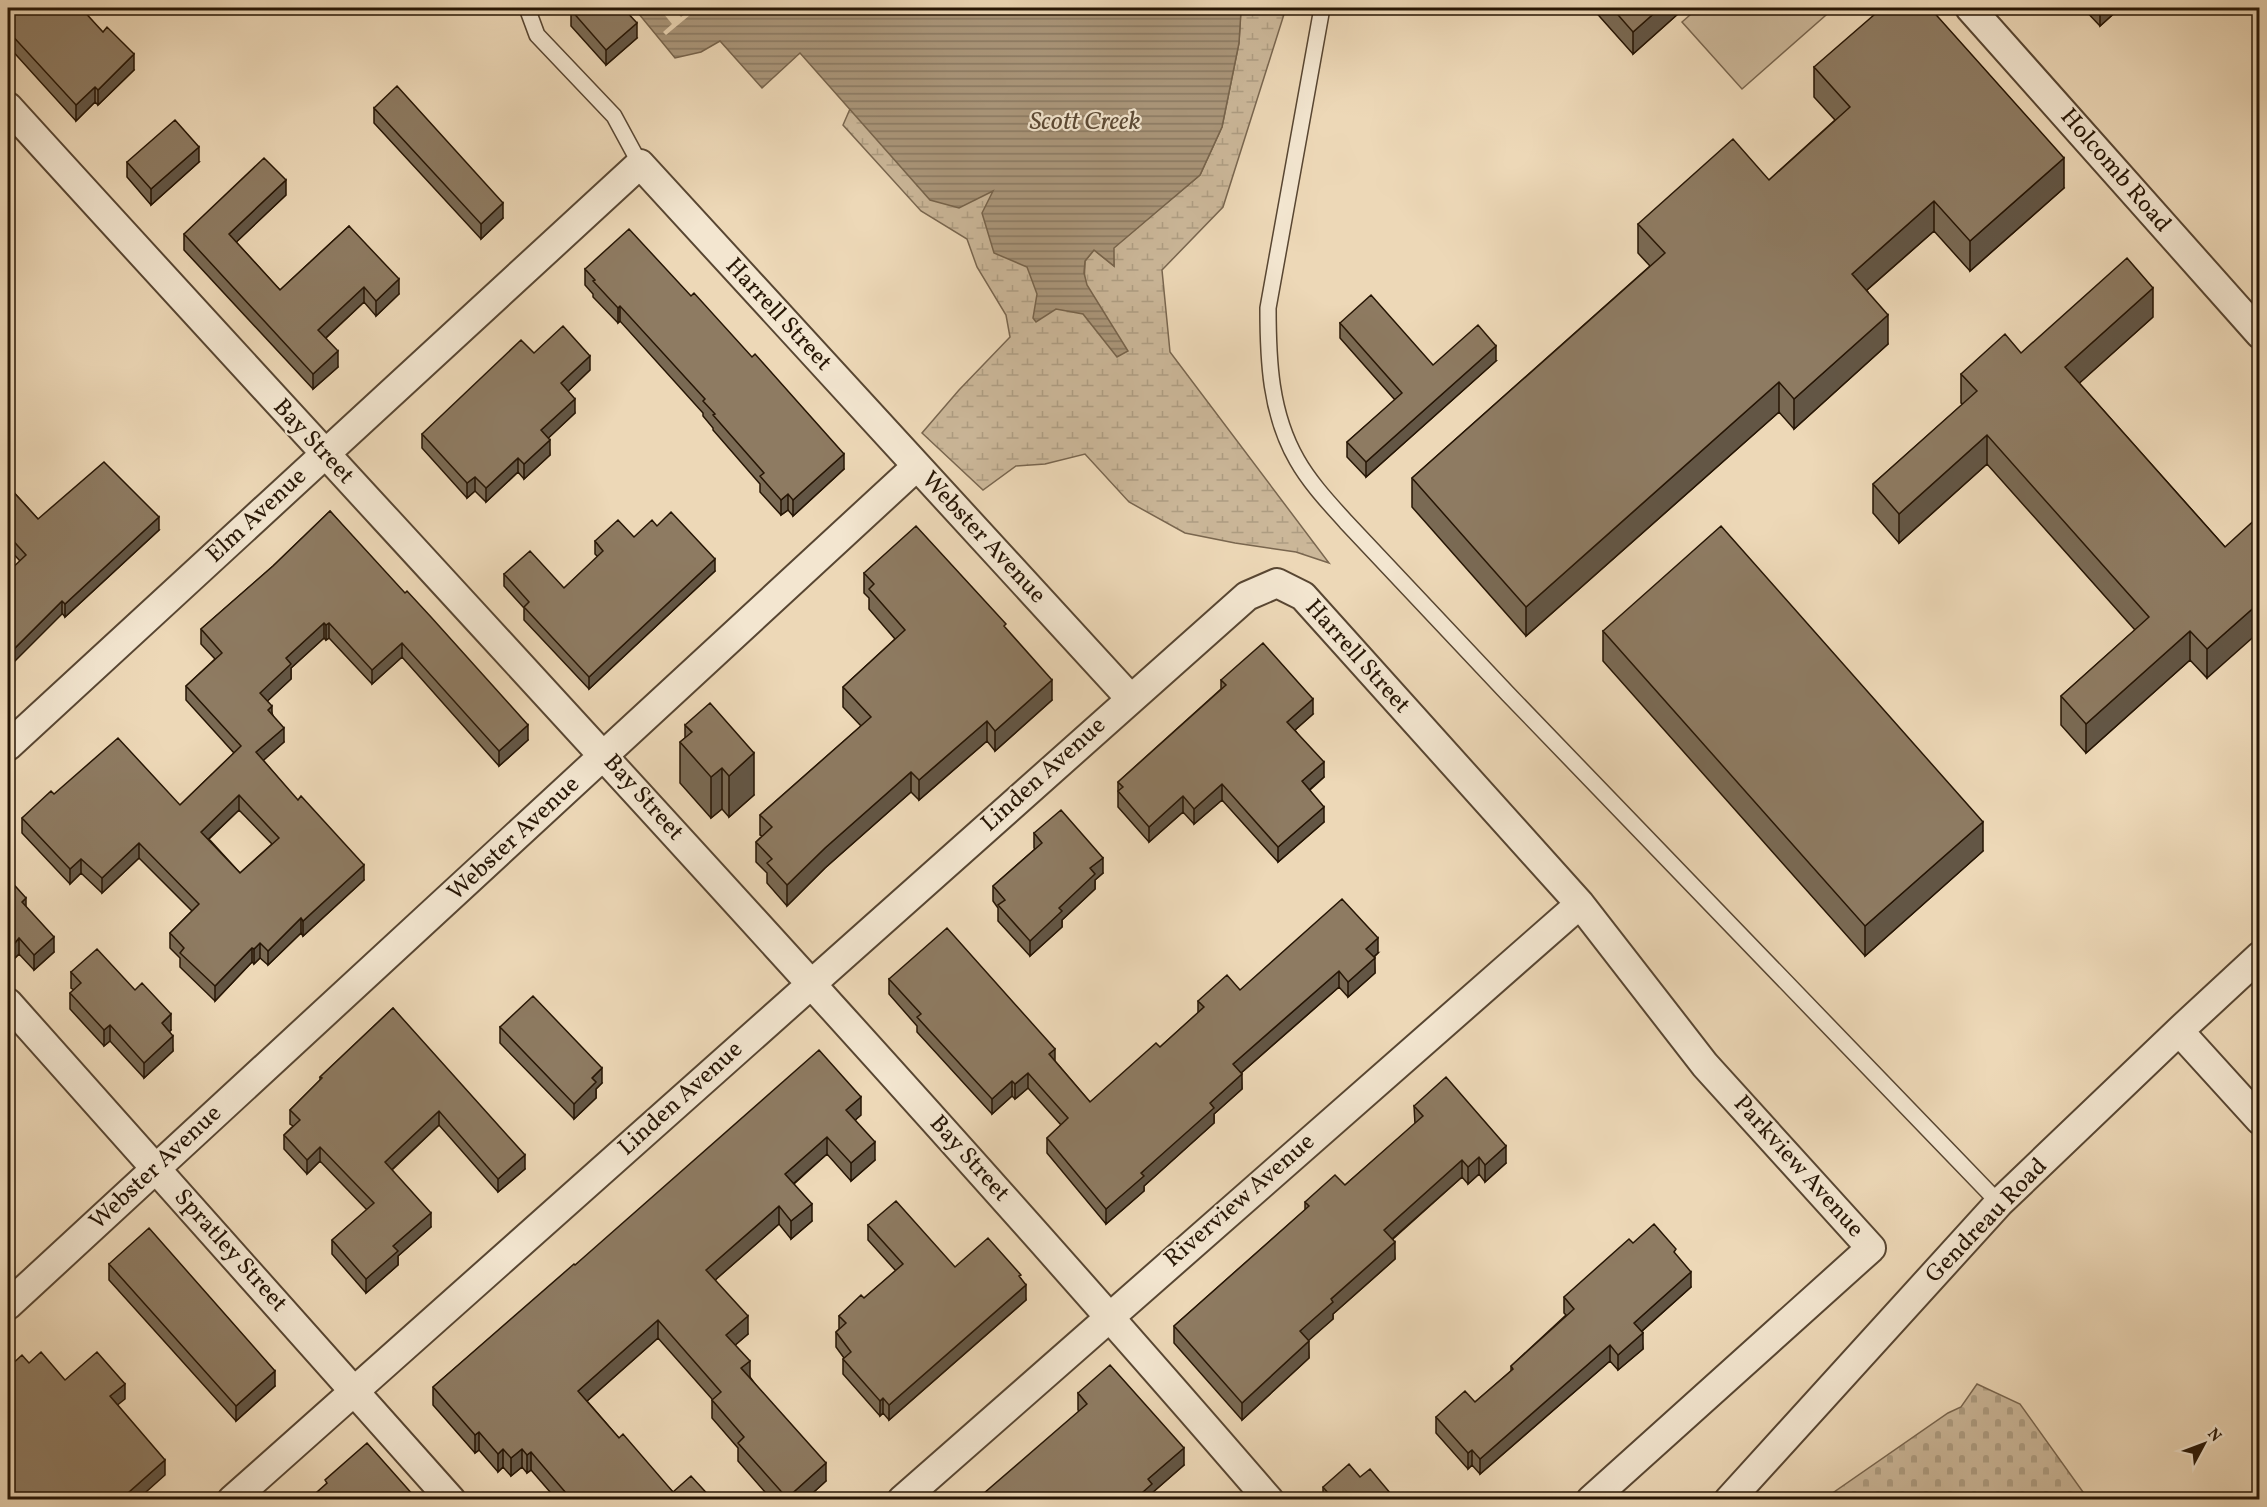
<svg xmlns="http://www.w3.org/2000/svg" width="2267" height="1507" font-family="Vollkorn,serif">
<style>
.wetland{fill:url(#wetland-marsh);stroke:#79664f;stroke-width:1.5}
.cemetery{fill:url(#cemetery-stones);stroke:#79664f;stroke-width:1.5}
.park{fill:#cbb799;stroke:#79664f;stroke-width:1.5}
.water{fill:url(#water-rules);stroke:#76634b;stroke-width:1.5}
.pier{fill:#edd8b7}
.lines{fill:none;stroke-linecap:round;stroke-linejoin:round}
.lane-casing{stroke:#584632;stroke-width:18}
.street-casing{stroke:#584632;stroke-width:32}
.lane{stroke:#f3e6d0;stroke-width:15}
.street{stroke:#f3e6d0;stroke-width:28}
.wall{fill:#7a6a54;stroke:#271605;stroke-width:1.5;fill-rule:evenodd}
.shaded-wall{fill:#635645;stroke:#271605;stroke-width:1.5}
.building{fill:#8e7b62;stroke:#271605;stroke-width:1.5;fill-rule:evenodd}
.labels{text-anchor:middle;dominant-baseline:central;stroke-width:4.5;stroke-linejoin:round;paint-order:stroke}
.street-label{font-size:24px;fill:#271605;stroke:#f3e6d0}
.water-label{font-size:26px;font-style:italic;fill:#5b4934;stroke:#f3e6d0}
</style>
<defs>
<pattern id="wetland-marsh" width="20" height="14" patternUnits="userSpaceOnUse" patternTransform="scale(1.5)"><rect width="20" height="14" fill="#cbb799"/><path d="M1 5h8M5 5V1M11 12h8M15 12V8" fill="none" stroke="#ae9d82"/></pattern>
<pattern id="cemetery-stones" width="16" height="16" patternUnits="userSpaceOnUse" patternTransform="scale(1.5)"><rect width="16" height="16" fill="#cbb799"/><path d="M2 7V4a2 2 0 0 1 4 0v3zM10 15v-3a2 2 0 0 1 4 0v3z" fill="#ae9d82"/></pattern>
<pattern id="water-rules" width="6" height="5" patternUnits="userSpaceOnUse" patternTransform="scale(1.5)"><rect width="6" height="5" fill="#aa967a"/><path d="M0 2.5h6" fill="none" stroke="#8a7962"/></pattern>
</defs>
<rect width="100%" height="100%" fill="#edd8b7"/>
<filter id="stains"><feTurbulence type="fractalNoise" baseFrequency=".00333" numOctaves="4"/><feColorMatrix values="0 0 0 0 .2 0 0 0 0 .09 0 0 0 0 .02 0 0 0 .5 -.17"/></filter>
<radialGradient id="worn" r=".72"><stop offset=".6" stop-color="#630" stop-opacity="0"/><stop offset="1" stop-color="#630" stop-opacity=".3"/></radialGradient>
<path class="wetland" d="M1241,8H1286L1223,207L1162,270L1170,352L1329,563L1296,552L1235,543L1185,533L1129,502L1085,454L1045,464L1016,466L983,490L922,433L959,390L1010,337L1006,315L977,267L967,239L921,211L843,125L850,109L957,200L994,190L1083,313L1085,261L1094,250L1114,266L1113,248L1200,175L1222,127L1239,43Z"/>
<path class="cemetery" d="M1977,1384L2020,1404L2088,1499H1824L1948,1413L1961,1407Z"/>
<path class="park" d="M1698,8H1834L1742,89L1682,22Z"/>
<path class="water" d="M634,8H1241V11L1239,43L1222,127L1200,175L1114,248V266L1094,250L1085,261L1084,273L1087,285L1128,351L1117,357L1083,314L1056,309L1036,322L1033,318L1037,294L1027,267L994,253L982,213L993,191L959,208L930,200L800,53L762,88L720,41L701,52L675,58Z"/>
<path class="pier" d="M659,8H673L681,17L692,8L696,10L666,35L663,32L672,24Z"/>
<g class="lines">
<defs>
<path id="lane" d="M527,8L537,35L614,116L640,164
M1322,8L1268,308C1268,360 1270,413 1297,460C1310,483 1329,503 1346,522L1508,694L1999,1203"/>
<path id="street" d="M1970,8L2260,334
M8,107C429,570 859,1025 1269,1500
M8,746L640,164L1130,698
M8,1003L451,1500
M2179,1031L2260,1120
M8,1305L917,466
M232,1500L1247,596L1277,583L1303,596L1580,904L1705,1065L1871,1248L1591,1500
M902,1500L1580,904
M1729,1500L1999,1203L2179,1031L2260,956"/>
</defs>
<use href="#lane" class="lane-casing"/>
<use href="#street" class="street-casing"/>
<use href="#lane" class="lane"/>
<use href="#street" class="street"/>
</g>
<path class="wall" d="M8,8L134,70L98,105L95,102L76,121L8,46Z
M1592,8H1679V13L1633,54Z
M2083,8H2120L2100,26Z
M571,10L637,38L606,65L571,26Z
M1814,67L2064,188L1970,271L1934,231L1867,290L1888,344L1794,429L1779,412L1526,636L1412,507V478L1650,266L1638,253V224L1769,180L1835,120L1814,97Z
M374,108L503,218L481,239L374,123Z
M127,162H199L151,205L127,177Z
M286,195L236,242L280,290L349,226L399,294L376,316L364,302L326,338L338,367L313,389L184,250V234Z
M585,269L844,469L793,516L788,510L781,515L760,492V484L713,430V428L703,416V413L620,321L618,323L593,297V294L585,285Z
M2153,317L2079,383L2225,547L2207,678L2190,660L2086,753L2061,725V696L2135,630L1987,464L1899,543L1873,513V484L1963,404L1961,403V374L2021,353Z
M1340,323L1433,365L1496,361L1366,477L1347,457V442L1395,400L1340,338Z
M590,370L568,391L575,413L548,438L550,455L524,479L518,472L486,502L475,491L467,498L422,448V434Z
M8,486L38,519L159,530L65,617L20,561L8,548Z
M330,511L528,740L499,766L402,657L372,684L329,638L326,640L324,638L291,668V679L267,701L284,742L263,760L364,880L303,936L301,933L268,965L260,958L254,964L252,962L215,1001L180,967V958L170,948V933L192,911L139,858L102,893L81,873L70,884L22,833V818L54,794L180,805L234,753L186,700V686L215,659L201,644V629L273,566ZM239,810L272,844L240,873L209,839Z
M657,526L715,571L589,689L524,620V608L504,586V574L564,588L598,557L595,554V541L634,537Z
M864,573L1006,629L1052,700L995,751L987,741L919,800L911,792L825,868L787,906L767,883V873L756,862V842L762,836L760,835V815L861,726L843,707V687L895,639L869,609V598L864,593Z
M1603,631L1983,851L1865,956L1603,661Z
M1221,680L1313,714L1295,730L1324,777L1310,790L1324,822L1278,862L1222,800L1194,824L1183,812L1149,842L1118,807V782L1221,689Z
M685,725L754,795L729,817L722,809L711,818L680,783V742L685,738Z
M1034,833L1103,873L1095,880V889L1062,920V927L1030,956L998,921V908L993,901V886L1035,849L1034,848Z
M8,878L54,952L34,970L19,954L14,959L8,952Z
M1378,953L1374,957L1375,973L1348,997L1339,987L1241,1073L1242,1089L1214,1114V1123L1144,1186V1191L1106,1224L1047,1153V1138L1061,1125L1028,1088L1015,1099L1012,1096L992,1114L917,1032V1026L889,994V979L1055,1061L1090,1102L1160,1047L1198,1013V1001Z
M71,972L171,1030L169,1032L173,1051L144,1078L110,1041L104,1046L70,1009V993L74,990L71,988Z
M393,1008L525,1169L498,1192L439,1125L392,1170L431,1227L398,1256V1265L366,1293L332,1254V1240L367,1210L320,1161L307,1174L284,1149V1135L293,1126L290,1124V1110L320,1080V1077Z
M500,1027L602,1083L596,1089V1098L574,1119L500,1043Z
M1414,1106L1506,1163L1485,1182L1479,1174L1468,1184L1462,1177L1393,1239L1395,1259L1333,1314V1319L1308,1340L1309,1358L1242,1420L1174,1343V1326L1305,1210V1202L1345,1185L1415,1124Z
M861,1115L855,1120L875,1160L851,1181L827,1154L794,1184L812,1221L791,1239L779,1224L715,1280L748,1334L735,1345L750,1377L826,1481L805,1500H772L738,1461V1448L712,1418V1399L658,1338L587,1401L619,1438L673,1492L713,1500H557L531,1470L527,1473L522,1467L511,1476L503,1467L498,1472L479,1450L475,1453L433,1405V1387L575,1265Z
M868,1225L955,1267L1021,1279L1026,1300L889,1420L883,1413L880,1416L843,1374V1359L844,1358L836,1347V1332L839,1329V1316L864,1298L896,1271L868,1240Z
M1633,1243L1676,1255L1691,1287L1641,1332L1643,1349L1618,1370L1610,1361L1480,1474L1472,1465L1468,1469L1436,1433V1417L1475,1402L1511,1371V1366L1566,1315L1564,1313V1297Z
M109,1264L275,1386L236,1421L109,1280Z
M1078,1393L1184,1465L1152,1493V1500L1078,1410Z
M1360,1477L1396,1500H1323V1487Z"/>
<path class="shaded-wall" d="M1660,8H1679V13L1633,54V32Z
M2100,8H2120L2100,26Z
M637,23V38L606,65V50Z
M134,54V70L98,105V90Z
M95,87V102L76,121V105Z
M199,147V162L151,205V189Z
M2064,158V188L1970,271V241Z
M286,180V195L229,249V234Z
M1934,201V231L1852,303V274Z
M503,203V218L481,239V224Z
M14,255V269L8,275V262Z
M399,279V294L376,316V301Z
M364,287V302L318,345V330Z
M2153,288V317L2065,396V367Z
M620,306V321L618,323V308Z
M1888,315V344L1794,429V399Z
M1496,346V361L1366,477V462Z
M338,351V367L313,389V374Z
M590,356V370L561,398V383Z
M1779,382V412L1526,636V607Z
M575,399V413L541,445V430Z
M1987,435V464L1899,543V514Z
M550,440V455L524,479V464Z
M844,454V469L793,516V500Z
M518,458V472L486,502V488Z
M475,477V491L467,498V483Z
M788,494V510L781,515V500Z
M159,517V530L65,617V604Z
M715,559V571L589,689V677Z
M62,601V614L8,668V655Z
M2259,603V632L2207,678V649Z
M324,623V638L291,668V679L260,708V693L286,658Z
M329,623V638L326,640V625Z
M2190,631V660L2086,753V724Z
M402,643V657L372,684V670Z
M1052,680V700L995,751V731Z
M1313,699V714L1287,737V722Z
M272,706V721L268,710Z
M987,721V741L919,800V780Z
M528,725V740L499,766V751Z
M284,728V742L256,767V752Z
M754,753V795L729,817V776Z
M1324,762V777L1302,796V781Z
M722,768V809L711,818V777Z
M911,772V792L825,868L787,906V885L825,848Z
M1222,784V800L1194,824V809Z
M239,795V810L201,846V832Z
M1183,796V812L1149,842V827Z
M1324,807V822L1278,862V847Z
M1983,822V851L1865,956V926Z
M139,843V858L102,893V878Z
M1103,858V873L1095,880V889L1062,920V927L1030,956V941L1090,868Z
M81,859V873L70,884V869Z
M364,865V880L303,936V921Z
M26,898V913L22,902Z
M301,918V933L268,965V951Z
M54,937V952L34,970V955Z
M19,938V954L14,959V944Z
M1378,938V953L1366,964V949Z
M260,943V958L254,964V949Z
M252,948V962L215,1001V986Z
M1375,958V973L1348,997V982Z
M1339,971V987L1233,1080V1064Z
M171,1014V1030L162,1039V1023Z
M110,1025V1041L104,1046V1030Z
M173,1036V1051L144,1078V1063Z
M1055,1049V1064L1049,1054Z
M602,1068V1083L596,1089V1098L574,1119V1104L592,1078Z
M1028,1073V1088L1015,1099V1084Z
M1242,1074V1089L1214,1114V1123L1144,1186V1191L1106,1224V1209L1210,1103Z
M1012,1081V1096L992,1114V1099Z
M861,1097V1115L846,1128V1110Z
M439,1111V1125L385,1176V1162Z
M827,1137V1154L785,1191V1174Z
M875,1142V1160L851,1181V1163Z
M1506,1146V1163L1485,1182V1165Z
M320,1147V1161L307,1174V1160Z
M525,1155V1169L498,1192V1179Z
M1479,1157V1174L1468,1184V1167Z
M1462,1160V1177L1384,1246V1230Z
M812,1204V1221L791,1239V1221Z
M779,1206V1224L706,1288V1270Z
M431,1213V1227L398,1256V1265L366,1293V1279L393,1246Z
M1395,1242V1259L1333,1314V1319L1300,1348V1331L1331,1299Z
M1691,1272V1287L1634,1338V1323Z
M1026,1285V1300L889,1420V1405Z
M748,1316V1334L726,1353V1335Z
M658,1320V1338L578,1409V1391Z
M1643,1333V1349L1618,1370V1355Z
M1309,1341V1358L1242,1420V1403Z
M1610,1345V1361L1480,1474V1459Z
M750,1361V1379L741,1368Z
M275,1371V1386L236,1421V1406Z
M125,1384V1399L110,1411V1396Z
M883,1398V1413L880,1416V1401Z
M479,1432V1450L475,1453V1435Z
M1184,1448V1465L1152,1493V1500H1134L1148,1479Z
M503,1449V1467L498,1472V1454Z
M522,1449V1467L511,1476V1458Z
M1472,1450V1465L1468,1469V1453Z
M531,1452V1470L527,1473V1455Z
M165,1460V1475L137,1500H120Z
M826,1463V1481L805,1500H787V1498Z"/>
<path class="building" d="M8,8H81L103,32L107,27L134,54L98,90L95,87L76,105L8,31Z
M575,8H623L637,23L606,50L571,10Z
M1612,8H1660L1633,32Z
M1882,8H1930L2064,158L1970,241L1934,201L1852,274L1888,315L1794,399L1779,382L1526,607L1412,478L1665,253L1638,224L1733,139L1769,180L1850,107L1814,67Z
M397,86L503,203L481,224L374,108Z
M175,120L199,147L151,189L127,162Z
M264,158L286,180L229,234L280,290L349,226L399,279L376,301L364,287L318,330L338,351L313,374L184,234Z
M629,229L691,296L694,293L752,357L755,354L844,454L793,500L788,494L781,500L760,476L764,473L713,415L715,414L703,401L705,399L620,306L618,308L593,281L595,280L585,269Z
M8,247L14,255L8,262Z
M2127,258L2153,288L2065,367L2225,547L2259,516V603L2207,649L2190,631L2086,724L2061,696L2149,617L1987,435L1899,514L1873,484L1977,391L1961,374L2005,334L2021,353Z
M1371,295L1433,365L1478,325L1496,346L1366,462L1347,442L1402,393L1340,323Z
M563,326L590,356L561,383L575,399L541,430L550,440L524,464L518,458L486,488L475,477L467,483L422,434L521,340L534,353Z
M104,462L159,517L65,604L62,601L8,655V572L26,555L8,535V486L38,519Z
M330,511L405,593L407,591L431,617L528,725L499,751L402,643L372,670L329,623L326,625L324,623L286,658L291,664L260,693L272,706L268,710L284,728L256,752L298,800L301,796L364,865L303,921L301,918L268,951L260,943L254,949L252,948L215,986L180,953L184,948L170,933L199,904L139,843L102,878L81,859L70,869L22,818L51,791L54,794L118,738L180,805L241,746L186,686L222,653L201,629L273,566ZM239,795L279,838L240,873L201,832Z
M671,512L715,559L589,677L524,607L529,602L504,574L530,551L564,588L603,551L595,541L618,520L634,537L652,520L657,526Z
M916,526L1006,624L1004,626L1052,680L995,731L987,721L919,780L911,772L825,848L787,885L767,863L772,859L756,842L772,827L760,815L871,717L843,687L905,630L869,589L874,584L864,573Z
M1721,526L1983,822L1865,926L1603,631Z
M1263,643L1313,699L1287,722L1324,762L1302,781L1324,807L1278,847L1222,784L1194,809L1183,796L1149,827L1118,791L1123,787L1118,782L1226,685L1221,680Z
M710,703L754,753L729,776L722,768L711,777L680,742L692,732L685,725Z
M1061,810L1103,858L1090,868L1095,874L1059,908L1062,911L1030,941L998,905L1005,900L993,886L1042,843L1034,833Z
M8,878L26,898L22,902L54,937L34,955L19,938L14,944L8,937Z
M1342,899L1378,938L1366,949L1375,958L1348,982L1339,971L1233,1064L1242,1074L1210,1103L1214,1108L1141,1173L1144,1176L1106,1209L1047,1138L1068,1118L1028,1073L1015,1084L1012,1081L992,1099L917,1017L921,1014L889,979L947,928L1055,1049L1049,1054L1090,1102L1156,1043L1160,1047L1204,1007L1198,1001L1227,975L1240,990Z
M97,949L135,990L142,983L171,1014L162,1023L173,1036L144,1063L110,1025L104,1030L70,993L81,983L71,972Z
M533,996L602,1068L592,1078L596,1082L574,1104L500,1027Z
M393,1008L525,1155L498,1179L439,1111L385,1162L431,1213L393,1246L398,1251L366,1279L332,1240L374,1203L320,1147L307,1160L284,1135L300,1120L290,1110L322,1078L320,1077Z
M819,1050L861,1097L846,1110L875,1142L851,1163L827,1137L785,1174L812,1204L791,1221L779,1206L706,1270L748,1316L726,1335L750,1361L741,1368L826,1463L787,1498L738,1443L744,1437L712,1400L721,1392L658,1320L578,1391L619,1438L623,1434L673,1492L691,1476L713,1500H572L531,1452L527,1455L522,1449L511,1458L503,1449L498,1454L479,1432L475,1435L433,1387L574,1264L575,1265Z
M1446,1077L1506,1146L1485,1165L1479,1157L1468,1167L1462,1160L1384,1230L1395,1242L1331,1299L1333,1302L1300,1331L1309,1341L1242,1403L1174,1326L1309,1206L1305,1202L1335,1175L1345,1185L1423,1116L1414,1106Z
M896,1201L955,1267L988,1238L1021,1275L1019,1276L1026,1285L889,1405L883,1398L880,1401L843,1359L851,1352L836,1332L846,1323L839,1316L861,1295L864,1298L903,1264L868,1225Z
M1654,1224L1676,1249L1674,1252L1691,1272L1634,1323L1643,1333L1618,1355L1610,1345L1480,1459L1472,1450L1468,1453L1436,1417L1465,1391L1475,1402L1513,1369L1511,1366L1574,1309L1564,1297L1629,1239L1633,1243Z
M149,1228L275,1371L236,1406L109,1264Z
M41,1352L65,1380L97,1352L125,1384L110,1396L165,1460L120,1500H8V1368L22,1355L29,1363Z
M1110,1365L1184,1448L1148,1479L1152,1484L1134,1500H976L1087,1404L1078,1393Z
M367,1443L414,1496L412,1498L414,1500H308L327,1483L325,1480Z
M1349,1464L1360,1477L1370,1469L1396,1500H1334L1323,1487Z"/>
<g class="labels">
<g class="street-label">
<text transform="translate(2115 171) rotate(49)">Holcomb Road</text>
<text transform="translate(778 315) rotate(47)">Harrell Street</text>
<text transform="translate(313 442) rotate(47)">Bay Street</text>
<text transform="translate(257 516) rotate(-43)">Elm Avenue</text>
<text transform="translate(983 538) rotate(47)">Webster Avenue</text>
<text transform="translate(1357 657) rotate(48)">Harrell Street</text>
<text transform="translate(1044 775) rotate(-42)">Linden Avenue</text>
<text transform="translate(643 798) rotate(48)">Bay Street</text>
<text transform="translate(514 839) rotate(-43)">Webster Avenue</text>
<text transform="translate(681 1099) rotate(-42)">Linden Avenue</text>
<text transform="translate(969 1159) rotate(48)">Bay Street</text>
<text transform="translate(1798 1167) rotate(48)">Parkview Avenue</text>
<text transform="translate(156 1168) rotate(-43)">Webster Avenue</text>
<text transform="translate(1240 1201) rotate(-41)">Riverview Avenue</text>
<text transform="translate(1987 1221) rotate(-46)">Gendreau Road</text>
<text transform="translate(230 1251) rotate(48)">Spratley Street</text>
</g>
<g class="water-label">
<text x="1085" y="122">Scott Creek</text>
</g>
</g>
<rect width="2267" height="1507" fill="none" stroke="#edd8b7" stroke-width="30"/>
<rect x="9" y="9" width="2249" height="1489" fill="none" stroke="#271605" stroke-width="3"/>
<rect x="15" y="15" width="2237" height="1477" fill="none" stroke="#271605" stroke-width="1.5"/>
<g transform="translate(2204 1444) rotate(49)" stroke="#f3e6d0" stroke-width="4.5" paint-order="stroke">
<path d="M0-4.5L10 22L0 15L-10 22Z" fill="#271605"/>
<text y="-9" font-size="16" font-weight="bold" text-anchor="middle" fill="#271605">N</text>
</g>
<rect width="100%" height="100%" filter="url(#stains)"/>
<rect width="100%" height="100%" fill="url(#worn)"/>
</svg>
